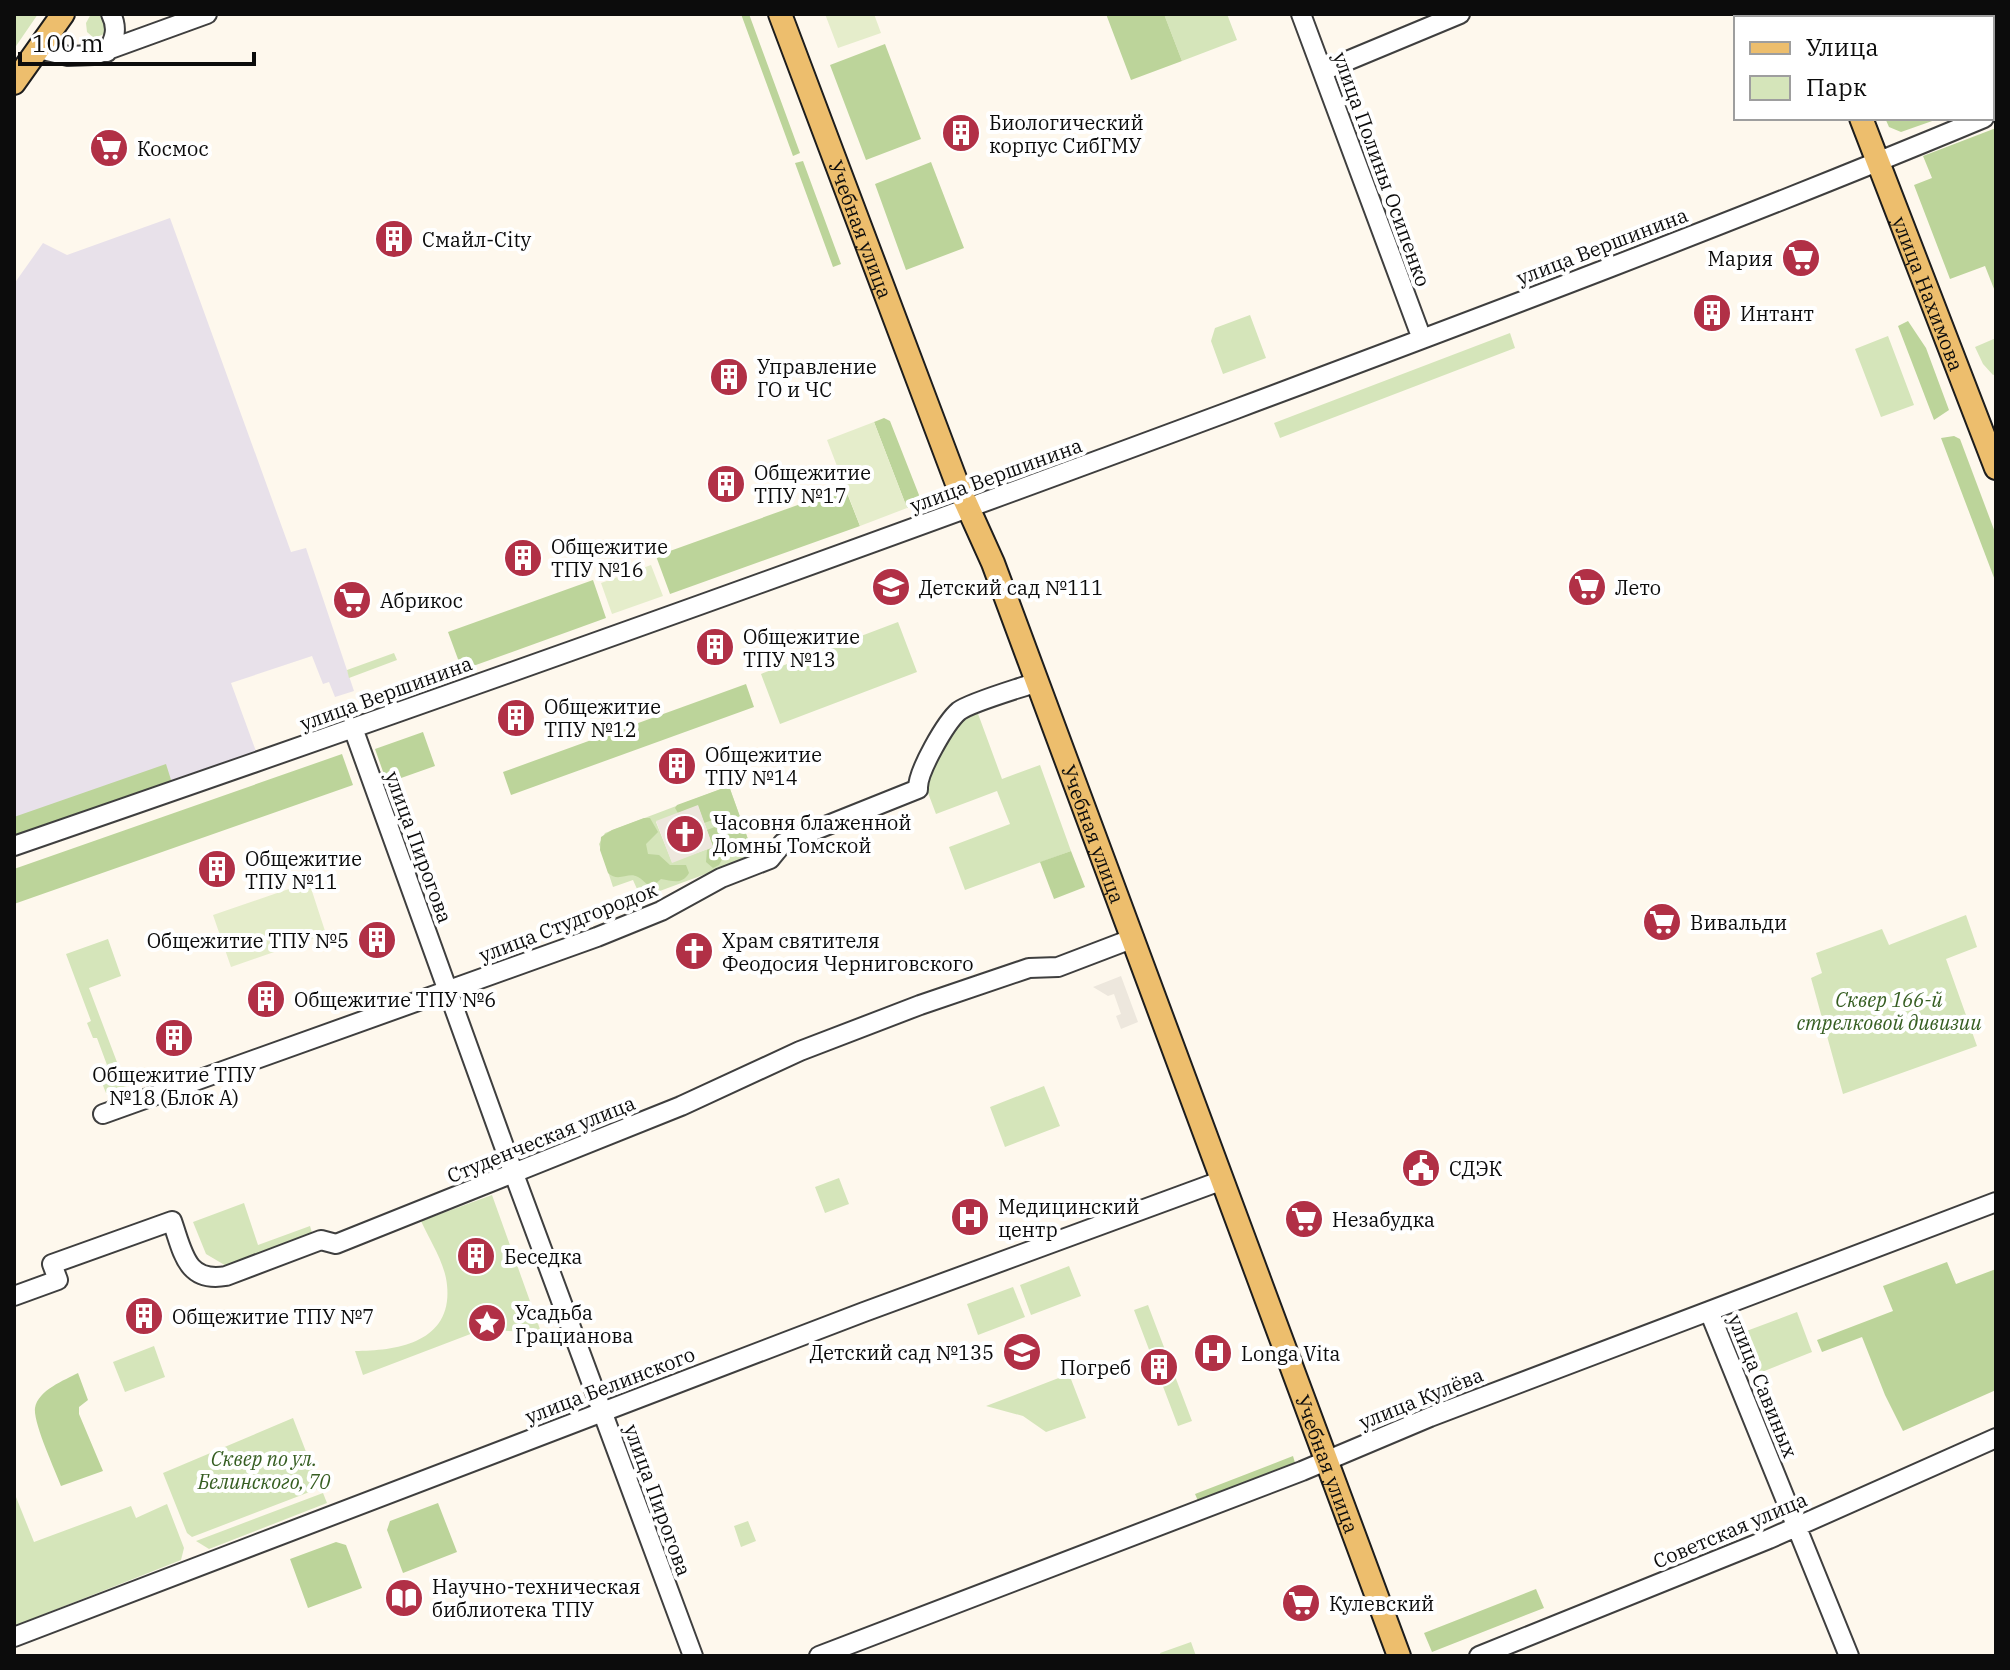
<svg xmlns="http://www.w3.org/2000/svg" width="2010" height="1670" font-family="'IBM Plex Serif',serif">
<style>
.industrial{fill:#e8e1ea}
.green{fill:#d5e5ba;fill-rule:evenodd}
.forest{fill:#bcd49a}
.pitch{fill:#e5edcb}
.plaza{fill:#ede7dd;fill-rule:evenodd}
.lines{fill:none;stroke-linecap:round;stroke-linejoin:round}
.minor-casing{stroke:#3f3f3f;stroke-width:22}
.major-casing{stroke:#1d1d1d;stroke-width:26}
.minor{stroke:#fff;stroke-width:18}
.major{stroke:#edbe6d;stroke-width:22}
.labels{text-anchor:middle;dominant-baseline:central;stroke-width:8;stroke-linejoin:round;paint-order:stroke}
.poi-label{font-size:20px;fill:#0c0c0c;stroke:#fff;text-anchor:start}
.street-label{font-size:20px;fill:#0c0c0c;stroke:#fff}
.park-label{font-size:20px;font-style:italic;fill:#365e22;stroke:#fff}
</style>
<rect width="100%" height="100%" fill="#fef8ed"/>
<path class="industrial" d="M170,218L291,552L306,548L354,691L335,697L329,682L323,684L312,656L231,683L257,754L14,837V284L43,243L67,255Z"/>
<path class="green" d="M14,14H38L14,49Z
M91,14H105L107,33L94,38L87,32L86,23Z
M1164,14H1227L1237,40L1182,61Z
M1893,14H1996V96L1992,98V18H1895Z
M1250,315L1266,358L1223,374L1211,341L1215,328Z
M1510,333L1515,348L1280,438L1274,423Z
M1888,336L1914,405L1881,417L1855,349Z
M1996,338V374L1993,375L1983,364L1975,347Z
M898,622L917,672L780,724L761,674Z
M394,653L397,660L349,678L347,670Z
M977,711L1002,779L1040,765L1071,851L965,890L949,847L1010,824L997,791L936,814L925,785L926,774L961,720Z
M729,786L754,856L641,898L633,880L613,887L599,844L605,833ZM698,806L713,847L672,862L656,822Z
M1966,915L1977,947L1946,959L1977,1046L1843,1094L1811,978L1822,973L1816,953L1882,929L1889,945Z
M108,939L121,976L89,988L126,1086L106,1093L100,1078L105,1076L102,1068L107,1065L97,1038H93L87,1023L91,1021L66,954Z
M1044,1086L1060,1126L1005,1147L990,1107Z
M839,1178L849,1204L825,1213L815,1187Z
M492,1195L541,1332L481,1330L363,1375L355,1351C398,1351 453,1342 447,1285C445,1263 430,1241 421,1221Z
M244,1203L258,1245L310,1226L313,1236L228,1267L206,1254L193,1222Z
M1069,1266L1081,1296L1031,1315L1020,1285Z
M1013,1287L1025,1317L978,1335L967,1304Z
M1148,1305L1192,1421L1178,1426L1134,1310Z
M1797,1312L1812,1352L1757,1374L1741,1333Z
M154,1346L165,1377L125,1392L113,1362Z
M1069,1374L1086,1418L1046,1432L1023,1416L986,1406Z
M293,1418L320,1488L192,1537L187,1533L163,1473Z
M14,1492L34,1542L131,1506L136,1518L167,1504L184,1548L181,1560L14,1626Z
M323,1493L327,1503L209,1549L196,1541Z
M748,1521L756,1541L741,1547L734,1526Z
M1191,1642L1196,1656H1161L1160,1653Z"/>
<path class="forest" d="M741,14H749L800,153L793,156Z
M1106,14H1164L1182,61L1131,80Z
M885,44L921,139L866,160L830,65Z
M1885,118H1934L1935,120L1901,132L1889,127Z
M1996,128V294L1985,266L1950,279L1914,185L1932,178L1923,156Z
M803,161L841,264L833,267L795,163Z
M931,162L964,248L906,270L875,184Z
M1908,321L1926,348L1949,410L1934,420L1898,326Z
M884,418L890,421L919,495L917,504L907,508L874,422Z
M1954,436L1960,439L1996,535V583L1941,438Z
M845,488L860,526L670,594L656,556Z
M593,580L606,618L462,670L448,632Z
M746,684L754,707L511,795L503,772Z
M423,732L435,766L387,783L375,749Z
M342,754L353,785L14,904V869Z
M166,764L172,783L14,837V817Z
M729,786L754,856C743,860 736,853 724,856L719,865L713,868L706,862L707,850L713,847L707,830L720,825L718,818L704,823L698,806L678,813L675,808L677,805Z
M644,818H650L658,832L646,844L648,854L659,855L670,865H686L689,873C682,885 673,881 661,879L654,885H648C645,883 642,879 638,877C628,871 619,883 608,873L600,850L601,837L612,830Z
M1071,851L1085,887L1054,899L1040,862Z
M1947,1262L1956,1284L1996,1269V1390L1903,1431L1885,1395L1862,1337L1822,1352L1817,1340L1893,1311L1883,1286Z
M78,1373L88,1400L79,1407V1414L103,1471L61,1486C55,1470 33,1423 35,1408C38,1390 65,1380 78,1373Z
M1293,1456L1296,1466L1199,1503L1195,1494Z
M438,1503L457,1552L403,1573L387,1530L390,1521Z
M336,1542L346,1545L362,1588L308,1608L290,1559Z
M1536,1589L1544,1608L1432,1652L1424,1633Z"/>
<path class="pitch" d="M825,14H874L881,33L838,48Z
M874,422L907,508L860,526L827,440Z
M651,565L663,596L612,614L601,583Z
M309,882L326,934L231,967L213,915Z"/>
<path class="plaza" d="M698,805L713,847L672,863L656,821ZM686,823L693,826L696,836L693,842L684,845L677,842L674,833L677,826Z
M1121,976L1138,1022L1121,1029L1116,1016L1121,1014L1114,994L1108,996L1093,987Z"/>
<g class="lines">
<defs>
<path id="minor" d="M1301,14L1422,339
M39,49L68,56L94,55L207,14
M107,52C115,39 118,28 111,14
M1323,71L1460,14
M353,728L514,1174L693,1656
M14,846C423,705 831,560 1236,409C1487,315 1737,221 1984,118
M103,1114L597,937L661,911L721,878L770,859L783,843L918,789C917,772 946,722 959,711C971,702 1021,688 1037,682
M14,1296L58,1280L52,1264L172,1221C183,1252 186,1283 226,1276L321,1240L336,1244L681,1106L800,1051L920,1005L1029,968L1058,967L1134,938
M1709,1311L1849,1656
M14,1637L864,1312L1223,1180
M819,1656L1302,1471L1430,1417L1996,1202
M1479,1656L1769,1539L1996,1438"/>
<g id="major">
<path id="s1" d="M780,14L956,481L993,563L1399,1656"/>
<path d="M1821,14L1823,18"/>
<path d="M14,83L63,14"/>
<path id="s2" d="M1861,118L1996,468"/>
</g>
</defs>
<use href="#minor" class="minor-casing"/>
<use href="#major" class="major-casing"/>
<use href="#minor" class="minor"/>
<use href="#major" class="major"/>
</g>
<defs>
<symbol id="building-disc" viewBox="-11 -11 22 22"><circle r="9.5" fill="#b13046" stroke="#fff"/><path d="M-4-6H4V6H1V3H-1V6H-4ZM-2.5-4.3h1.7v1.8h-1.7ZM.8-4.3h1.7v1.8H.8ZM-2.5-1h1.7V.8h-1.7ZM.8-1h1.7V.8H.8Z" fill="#fff"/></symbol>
<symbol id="supermarket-disc" viewBox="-11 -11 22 22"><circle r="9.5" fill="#b13046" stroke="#fff"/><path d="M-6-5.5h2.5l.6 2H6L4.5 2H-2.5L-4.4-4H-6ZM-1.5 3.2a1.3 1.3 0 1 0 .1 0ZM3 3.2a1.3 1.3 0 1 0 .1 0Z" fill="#fff"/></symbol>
<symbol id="school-disc" viewBox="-11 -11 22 22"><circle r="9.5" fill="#b13046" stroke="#fff"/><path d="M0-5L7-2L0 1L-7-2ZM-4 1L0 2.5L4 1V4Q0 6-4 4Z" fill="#fff"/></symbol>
<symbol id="church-disc" viewBox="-11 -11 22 22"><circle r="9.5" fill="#b13046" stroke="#fff"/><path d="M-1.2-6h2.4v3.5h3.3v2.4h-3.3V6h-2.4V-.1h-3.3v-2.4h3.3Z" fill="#fff"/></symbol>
<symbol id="civic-disc" viewBox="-11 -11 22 22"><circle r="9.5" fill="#b13046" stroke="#fff"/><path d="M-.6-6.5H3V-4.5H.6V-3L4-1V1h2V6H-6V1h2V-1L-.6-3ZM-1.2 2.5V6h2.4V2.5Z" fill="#fff"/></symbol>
<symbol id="hospital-disc" viewBox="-11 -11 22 22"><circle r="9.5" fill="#b13046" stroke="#fff"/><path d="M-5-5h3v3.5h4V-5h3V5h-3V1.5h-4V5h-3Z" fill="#fff"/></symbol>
<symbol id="sight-disc" viewBox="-11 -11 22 22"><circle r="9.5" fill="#b13046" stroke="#fff"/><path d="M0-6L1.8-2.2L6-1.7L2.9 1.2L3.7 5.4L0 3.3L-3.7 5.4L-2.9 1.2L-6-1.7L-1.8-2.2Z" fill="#fff"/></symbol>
<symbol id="library-disc" viewBox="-11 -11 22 22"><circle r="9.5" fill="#b13046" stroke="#fff"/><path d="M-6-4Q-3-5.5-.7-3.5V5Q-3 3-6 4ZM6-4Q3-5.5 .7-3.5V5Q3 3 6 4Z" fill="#fff"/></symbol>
</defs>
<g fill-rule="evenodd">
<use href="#building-disc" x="939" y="111" width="44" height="44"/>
<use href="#supermarket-disc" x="87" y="126" width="44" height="44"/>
<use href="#building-disc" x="372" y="217" width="44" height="44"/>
<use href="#supermarket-disc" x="1779" y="236" width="44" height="44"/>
<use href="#building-disc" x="1690" y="291" width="44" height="44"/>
<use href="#building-disc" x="707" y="355" width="44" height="44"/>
<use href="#building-disc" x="704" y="462" width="44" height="44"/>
<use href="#building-disc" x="501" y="536" width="44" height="44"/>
<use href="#school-disc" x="869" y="565" width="44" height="44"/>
<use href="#supermarket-disc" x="1565" y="565" width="44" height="44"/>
<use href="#supermarket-disc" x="330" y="578" width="44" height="44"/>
<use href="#building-disc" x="693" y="625" width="44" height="44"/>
<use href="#building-disc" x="494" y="696" width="44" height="44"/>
<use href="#building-disc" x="655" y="744" width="44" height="44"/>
<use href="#church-disc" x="663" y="812" width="44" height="44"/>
<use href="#building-disc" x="195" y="847" width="44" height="44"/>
<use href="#supermarket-disc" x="1640" y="900" width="44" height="44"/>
<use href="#building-disc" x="355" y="918" width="44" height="44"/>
<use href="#church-disc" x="672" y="929" width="44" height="44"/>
<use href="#building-disc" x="244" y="977" width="44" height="44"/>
<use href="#building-disc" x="152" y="1016" width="44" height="44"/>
<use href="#civic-disc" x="1399" y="1146" width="44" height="44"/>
<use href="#hospital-disc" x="948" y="1195" width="44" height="44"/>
<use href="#supermarket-disc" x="1282" y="1197" width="44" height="44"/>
<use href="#building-disc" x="454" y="1234" width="44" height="44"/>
<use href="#building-disc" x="122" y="1294" width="44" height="44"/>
<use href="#sight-disc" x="465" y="1301" width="44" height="44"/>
<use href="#school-disc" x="1000" y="1330" width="44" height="44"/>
<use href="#hospital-disc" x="1191" y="1331" width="44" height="44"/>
<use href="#building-disc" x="1137" y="1345" width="44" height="44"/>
<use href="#library-disc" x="382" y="1576" width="44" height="44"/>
<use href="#supermarket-disc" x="1279" y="1581" width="44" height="44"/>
</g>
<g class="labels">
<g class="poi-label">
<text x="989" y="122">Биологический<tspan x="989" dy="23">корпус СибГМУ</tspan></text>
<text x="137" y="148">Космос</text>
<text x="422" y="239">Смайл-City</text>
<text x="1773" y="258" text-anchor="end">Мария</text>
<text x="1740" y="313">Интант</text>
<text x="757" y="366">Управление<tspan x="757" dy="23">ГО и ЧС</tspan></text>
<text x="754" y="472">Общежитие<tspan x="754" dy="23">ТПУ №17</tspan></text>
<text x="551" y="546">Общежитие<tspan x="551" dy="23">ТПУ №16</tspan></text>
<text x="919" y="587">Детский сад №111</text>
<text x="1615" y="587">Лето</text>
<text x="380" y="600">Абрикос</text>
<text x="743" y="636">Общежитие<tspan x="743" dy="23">ТПУ №13</tspan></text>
<text x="544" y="706">Общежитие<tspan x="544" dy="23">ТПУ №12</tspan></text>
<text x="705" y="754">Общежитие<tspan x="705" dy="23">ТПУ №14</tspan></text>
<text x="713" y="822">Часовня блаженной<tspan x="713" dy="23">Домны Томской</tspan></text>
<text x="245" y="858">Общежитие<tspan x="245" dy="23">ТПУ №11</tspan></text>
<text x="1690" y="922">Вивальди</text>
<text x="349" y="940" text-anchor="end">Общежитие ТПУ №5</text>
<text x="722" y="940">Храм святителя<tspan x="722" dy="23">Феодосия Черниговского</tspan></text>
<text x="294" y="999">Общежитие ТПУ №6</text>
<text x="174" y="1074" text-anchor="middle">Общежитие ТПУ<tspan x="174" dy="23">№18 (Блок А)</tspan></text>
<text x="1449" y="1168">СДЭК</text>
<text x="998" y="1206">Медицинский<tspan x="998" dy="23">центр</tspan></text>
<text x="1332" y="1219">Незабудка</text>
<text x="504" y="1256">Беседка</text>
<text x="515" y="1312">Усадьба<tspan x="515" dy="23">Грацианова</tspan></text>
<text x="172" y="1316">Общежитие ТПУ №7</text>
<text x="994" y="1352" text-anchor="end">Детский сад №135</text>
<text x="1241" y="1353">Longa Vita</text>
<text x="1131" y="1367" text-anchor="end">Погреб</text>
<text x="432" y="1586">Научно-техническая<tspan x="432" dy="23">библиотека ТПУ</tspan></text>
<text x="1329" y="1603">Кулевский</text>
</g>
<g class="street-label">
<text transform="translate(1382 169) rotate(70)">улица Полины Осипенко</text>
<text stroke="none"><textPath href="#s1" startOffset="230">Учебная улица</textPath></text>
<text transform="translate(1602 246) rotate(-21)">улица Вершинина</text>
<text stroke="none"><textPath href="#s2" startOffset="188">улица Нахимова</textPath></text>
<text transform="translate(996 475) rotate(-20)">улица Вершинина</text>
<text transform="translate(386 693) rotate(-20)">улица Вершинина</text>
<text stroke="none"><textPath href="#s1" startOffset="878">Учебная улица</textPath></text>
<text transform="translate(419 847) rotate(70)">улица Пирогова</text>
<text transform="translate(568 922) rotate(-21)">улица Студгородок</text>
<text transform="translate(541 1139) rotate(-22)">Студенческая улица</text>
<text transform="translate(610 1385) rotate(-21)">улица Белинского</text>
<text transform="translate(1763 1386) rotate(68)">улица Савиных</text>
<text transform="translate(1421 1398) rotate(-22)">улица Кулёва</text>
<text stroke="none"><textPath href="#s1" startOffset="1550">Учебная улица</textPath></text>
<text transform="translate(658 1500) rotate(70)">улица Пирогова</text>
<text transform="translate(1730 1530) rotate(-23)">Советская улица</text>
</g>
<g class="park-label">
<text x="1889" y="999">Сквер 166-й<tspan x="1889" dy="23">стрелковой дивизии</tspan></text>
<text x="264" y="1458">Сквер по ул.<tspan x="264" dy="23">Белинского, 70</tspan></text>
</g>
</g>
<rect width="2010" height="1670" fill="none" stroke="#0c0c0c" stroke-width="32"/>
<rect x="1734" y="16" width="260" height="104" fill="#ffffff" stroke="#9e9e9e" stroke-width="2"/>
<rect x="1750" y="42" width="40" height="12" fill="#edbe6d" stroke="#9e9e9e" stroke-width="2"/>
<text x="1806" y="56" font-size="24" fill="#0c0c0c">Улица</text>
<rect x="1750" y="76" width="40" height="24" fill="#d5e5ba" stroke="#9e9e9e" stroke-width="2"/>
<text x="1806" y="96" font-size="24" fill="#0c0c0c">Парк</text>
<path d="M20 52v12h234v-12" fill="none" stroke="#0c0c0c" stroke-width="4"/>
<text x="32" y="52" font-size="24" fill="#0c0c0c" stroke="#ffffff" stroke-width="6" paint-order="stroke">100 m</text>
</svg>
